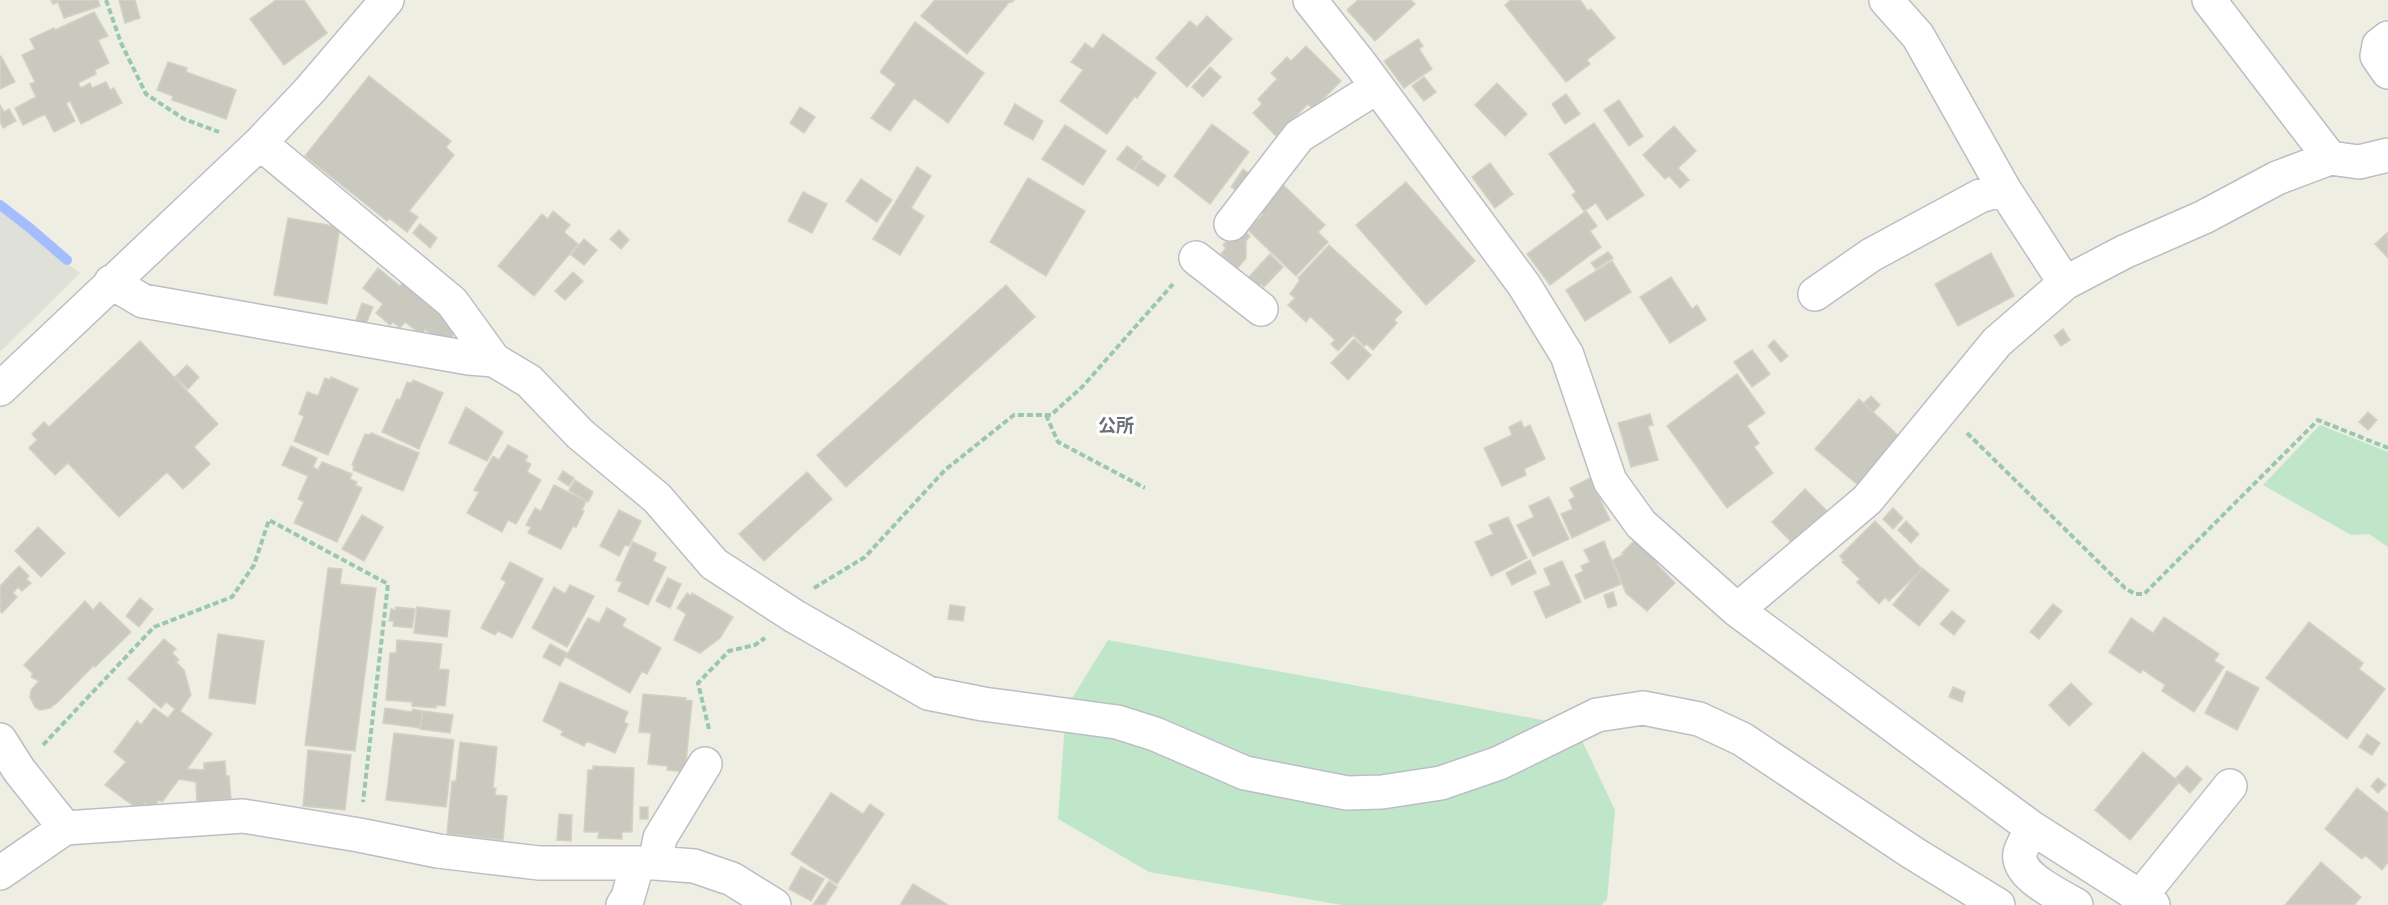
<svg xmlns="http://www.w3.org/2000/svg" width="2388" height="905" font-family="Inter,'Noto Sans JP',sans-serif">
<style>
.industrial{fill:#dfe0d8}
.green{fill:#c0e6ca}
.lines{fill:none;stroke-linecap:round;stroke-linejoin:round}
.stream{stroke:#a3bdff;stroke-width:10}
.building{fill:#c9c9c0;stroke:#d3d2c2;stroke-width:1.5}
.minor-casing{stroke:#bdbec5;stroke-width:36}
.path{stroke:#99c7b2;stroke-width:4;stroke-dasharray:6 3;stroke-linecap:butt}
.minor{stroke:#fff;stroke-width:33}
.labels{text-anchor:middle;dominant-baseline:central;stroke-width:6;stroke-linejoin:round;paint-order:stroke}
.neighbourhood-label{font-size:18px;font-weight:bold;fill:#6c6f76;stroke:#fff}
</style>
<rect width="100%" height="100%" fill="#eeeee3"/>
<path class="industrial" d="M0,212L80,273L0,352Z"/>
<path class="green" d="M2320,425L2388,452V547L2369,534L2351,535L2263,485Z
M1108,640L1575,726L1615,810L1607,900L1601,905H1342L1149,872L1058,819L1066,708Z"/>
<g class="lines">
<path class="stream" d="M0,205L31,229L67,260"/>
</g>
<path class="building" d="M51,0H98L100,6L64,18L58,2L53,4Z
M119,0H135L140,18L125,23Z
M276,0H304L327,33L284,65L250,19Z
M935,0H1014L1012,2L1010,1L967,54L921,16Z
M1358,0H1411L1415,4L1375,41L1347,10Z
M1511,0H1580L1588,11L1591,9L1615,38L1587,60L1590,64L1566,82L1505,5Z
M94,12L108,36L98,40L109,63L95,70L96,74L78,83L81,88L90,83L92,88L106,82L110,90L114,88L122,103L81,124L70,101L66,103L75,121L54,132L45,114L23,125L15,108L36,97L30,84L35,82L22,55L35,49L30,39L54,28L55,30Z
M1207,16L1232,39L1187,87L1156,58L1190,21L1197,27Z
M915,22L984,73L948,123L914,98L890,131L871,118L896,84L880,72Z
M1103,34L1156,73L1137,98L1135,96L1107,134L1060,101L1083,70L1071,62L1085,43L1093,49Z
M1418,39L1423,46L1419,49L1432,69L1404,88L1384,61Z
M1306,46L1341,81L1313,109L1308,104L1276,136L1253,113L1262,104L1258,99L1277,79L1271,73L1287,57L1291,61Z
M1,56L15,82L0,89V57Z
M168,62L187,68L186,72L236,90L226,119L172,100L173,96L157,90Z
M1210,67L1221,77L1203,97L1192,87Z
M369,76L451,141L446,147L454,155L409,211L418,217L407,232L389,218L387,221L305,156Z
M1424,77L1436,92L1424,101L1412,86Z
M1497,83L1527,114L1505,136L1475,105Z
M1566,94L1580,114L1565,124L1552,104Z
M1619,100L1643,136L1629,146L1604,110Z
M1015,104L1043,121L1033,140L1004,124Z
M0,105L4,112L9,109L16,121L3,128L0,121Z
M800,107L815,117L804,133L790,123Z
M1594,123L1644,195L1607,220L1596,203L1584,211L1572,195L1576,192L1549,154Z
M1212,124L1249,152L1210,204L1174,176Z
M1065,125L1106,151L1083,185L1042,159Z
M1674,126L1696,151L1678,168L1689,180L1680,188L1669,176L1665,179L1643,155Z
M1127,146L1142,157L1133,170L1117,159Z
M1141,159L1166,176L1158,186L1134,170Z
M1490,163L1513,194L1495,208L1472,177Z
M917,167L931,176L911,208L924,216L900,255L873,239Z
M1243,169L1251,175L1239,192L1231,187Z
M1028,178L1085,211L1046,276L990,242Z
M861,179L892,200L877,222L846,201Z
M1279,181L1325,225L1318,232L1328,242L1296,276L1248,230L1263,214L1260,211L1277,192L1273,188Z
M1406,182L1475,261L1426,305L1356,225Z
M803,192L827,204L812,233L788,221Z
M553,211L570,225L564,232L578,244L534,296L498,266L542,214L548,219Z
M1586,211L1597,226L1590,231L1601,247L1550,285L1527,254Z
M288,218L340,227L327,304L274,295Z
M420,224L437,238L430,248L413,233Z
M1241,227L1250,236L1246,241V258L1237,269L1221,254L1226,248L1223,245Z
M619,230L629,240L621,249L610,239Z
M2388,232V258L2375,244Z
M584,239L597,250L584,265L571,255Z
M1329,245L1402,312L1394,320L1397,323L1373,350L1367,344L1364,346L1353,335L1338,351L1331,344L1335,340L1310,316L1306,322L1288,305L1295,298L1290,294L1300,280L1298,278Z
M1608,252L1613,258L1596,269L1591,263Z
M1991,253L2014,296L1958,326L1935,284Z
M1270,254L1283,267L1264,287L1261,284L1256,290L1246,280Z
M1612,261L1631,292L1585,321L1566,290Z
M378,268L400,286L404,281L457,329L451,338L433,336L425,329L422,335L405,322L400,328L393,322L390,325L376,313L383,304L363,288Z
M573,272L583,281L565,300L555,291Z
M1671,277L1692,309L1697,305L1706,320L1670,343L1640,297Z
M1006,285L1035,317L846,487L817,455Z
M362,303L373,307L366,324L356,320Z
M2063,329L2070,340L2061,346L2054,336Z
M1354,339L1371,355L1348,380L1331,363Z
M1774,340L1788,356L1781,362L1768,346Z
M140,341L218,424L194,447L210,464L183,489L167,472L119,517L68,463L55,475L29,448L37,440L32,434L44,422L49,427Z
M1752,350L1770,374L1752,387L1734,362Z
M187,365L199,377L188,389L175,377Z
M1737,374L1765,413L1747,426L1759,443L1754,447L1773,473L1727,508L1667,426Z
M331,377L358,389L328,455L294,441L304,416L299,414L307,392L318,396L325,378L330,380Z
M413,380L443,393L419,449L382,432L397,399L400,400L407,382L412,383Z
M1871,396L1880,405L1873,412L1864,403Z
M1859,399L1900,437L1858,485L1815,449Z
M466,407L503,432L487,461L449,443Z
M2368,412L2377,420L2368,430L2359,422Z
M1650,414L1653,425L1648,426L1658,460L1631,467L1618,423Z
M1521,421L1524,428L1530,425L1545,459L1524,469L1526,475L1502,486L1484,448L1512,435L1509,427Z
M371,433L419,453L403,491L353,470L354,466L352,465L365,434L370,435Z
M508,445L528,456L525,461L531,464L527,472L541,480L516,524L508,520L502,532L467,513L479,492L474,490L493,456L499,460Z
M291,446L317,458L313,467L318,470L322,462L352,474L350,479L357,482L355,485L362,488L337,542L294,523L304,502L298,499L308,476L282,465Z
M563,471L574,478L569,486L558,479Z
M807,472L832,499L764,561L739,534Z
M1590,478L1610,520L1572,538L1561,514L1573,509L1569,500L1575,497L1570,488Z
M575,480L593,492L588,502L569,490Z
M554,485L586,501L582,510L584,511L576,527L573,526L561,549L528,533L531,527L526,525L535,508L541,511Z
M1805,489L1830,514L1796,547L1772,522Z
M1549,497L1569,539L1533,556L1517,525L1534,517L1529,506Z
M1893,508L1903,518L1893,529L1883,519Z
M619,510L641,521L629,546L625,545L619,556L600,546Z
M362,515L383,527L364,561L342,549Z
M1508,517L1527,558L1491,576L1475,542L1493,534L1489,525Z
M1875,521L1922,569L1889,601L1885,597L1879,604L1857,582L1860,579L1842,562L1844,561L1840,556Z
M1906,521L1919,534L1911,543L1898,530Z
M38,527L65,553L41,577L15,551Z
M1636,539L1658,561L1656,563L1675,583L1647,611L1626,593L1613,560L1624,554L1622,553Z
M1604,541L1621,584L1585,599L1575,575L1583,571L1581,566L1590,562L1584,550Z
M633,542L656,553L653,561L666,567L648,605L618,591L622,582L616,580Z
M1530,560L1536,573L1512,585L1506,573Z
M1562,561L1581,602L1546,618L1534,592L1551,585L1544,569Z
M510,562L543,579L512,638L498,631L495,635L481,628L506,582L501,579Z
M19,566L29,576L26,579L31,583L22,591L18,587L13,593L17,597L2,613L0,611V586Z
M328,568L342,569L340,584L376,588L355,751L305,745Z
M1922,568L1949,590L1919,626L1893,605Z
M668,578L681,584L670,608L656,601Z
M570,585L594,596L567,647L532,628L554,587L565,594Z
M1613,592L1617,605L1608,608L1604,595Z
M687,593L691,596L692,593L733,617L720,638L700,653L674,640L686,614L677,608Z
M140,598L153,609L139,627L126,616Z
M85,601L93,610L100,602L131,632L95,667L94,665L59,701L50,708L40,710L35,707L30,697L31,690L39,681L31,677L33,674L24,665Z
M2053,604L2062,611L2039,639L2030,632Z
M950,605L965,607L963,621L948,619Z
M396,607L415,609L412,628L393,626L394,621H389L391,609L396,610Z
M417,607L450,611L447,637L414,633Z
M607,608L626,619L622,626L661,648L647,674L642,671L630,693L566,657L588,618L599,623Z
M1952,611L1965,621L1954,635L1940,624Z
M2164,617L2219,654L2214,661L2224,667L2194,712L2162,691L2165,685L2143,670L2140,673L2109,652L2131,618L2153,633Z
M2309,622L2363,663L2359,669L2385,689L2347,739L2266,678Z
M218,634L264,641L255,704L209,698Z
M164,639L176,649L172,653L179,660L176,662L184,670L191,695L180,711L212,734L187,769L204,770V763L225,761L226,776H229L231,799L197,802L196,782L179,779L162,802L159,800L153,808L145,803L138,809L105,785L126,762L114,752L137,721L141,725L154,708L168,718L175,709L166,702L161,708L128,679Z
M397,640L442,644L439,669L449,670L445,706L436,705V708L412,706V702L386,700L390,653H396Z
M550,644L567,653L560,666L543,657Z
M2227,671L2259,688L2237,730L2205,713Z
M560,682L628,712L624,722L628,724L615,753L587,741L584,746L561,735L563,731L543,721Z
M2071,683L2092,704L2069,726L2049,705Z
M1953,687L1965,692L1962,702L1949,697Z
M643,694L686,698L685,700L692,701L685,772L667,770L668,766L648,764L651,733L639,732Z
M385,708L412,712L413,709L423,711L420,728L383,723Z
M423,711L453,715L450,733L420,729Z
M394,733L454,740L446,807L386,800Z
M2367,734L2380,743L2372,755L2359,747Z
M460,742L497,747L493,788H496L495,795L507,796L503,840L447,834L452,781H456Z
M308,750L351,755L345,810L303,806Z
M2143,752L2179,782L2130,840L2095,810Z
M593,766L634,768L632,832H622V839L598,838L599,832H584L588,770H593Z
M2187,766L2202,779L2190,793L2175,779Z
M2378,778L2386,785L2378,793L2371,786Z
M2357,788L2388,813V862L2382,870L2365,855L2362,859L2325,829Z
M831,793L863,814L870,804L884,814L837,884L791,854Z
M640,807H648V819H640Z
M559,814L572,815L571,841L557,840Z
M2321,862L2361,897L2354,905H2285Z
M801,867L824,879L811,901L789,889Z
M829,881L837,887L825,905H813Z
M913,884L948,905H900Z"/>
<g class="lines">
<defs>
<path id="minor" d="M1310,0L1362,66L1524,285L1567,355L1610,481L1641,524L1737,610L2032,828L2153,905
M1886,0L1918,36L2004,189L2065,283
M2209,0L2330,158
M2388,38L2379,45L2377,56L2388,72
M260,143L452,302L494,360
M1231,224L1299,136L1377,87
M1196,258L1261,309
M111,282L143,301L469,358L494,360L529,381L580,434L657,498L714,564L794,616L928,693L983,704L1117,722L1155,734L1245,773L1347,793L1382,792L1441,783L1499,763L1597,715L1643,708L1699,719L1742,739L1913,853L1998,905
M1815,294L1871,255L1980,196L2004,189
M0,389L260,143L310,90L387,0
M1737,610L1867,500L1997,342L2065,283L2124,252L2204,217L2277,178L2330,158L2359,162L2388,155
M0,740L19,770L65,828
M2032,828C2029,835 2022,845 2020,853C2016,876 2059,895 2076,905
M655,863L660,838L705,764
M0,873L65,828L243,816L359,835L438,851L539,863H655L694,866L732,879L774,905
M2143,899L2149,886L2230,786
M623,905L628,897L637,865"/>
</defs>
<use href="#minor" class="minor-casing"/>
<path class="path" d="M106,0L121,43L146,94L184,119L219,132
M1046,415L1058,442L1145,488
M1967,433L2125,588L2135,594H2144L2318,420L2388,448
M814,588L865,557L945,470L1014,415H1051L1083,386L1173,284
M709,729L698,683L729,651L755,645L765,638
M43,745L154,627L232,597L254,565L269,520L388,584L363,802"/>
<use href="#minor" class="minor"/>
</g>
<g class="labels">
<g class="neighbourhood-label">
<text x="1116" y="425">公所</text>
</g>
</g>
</svg>
